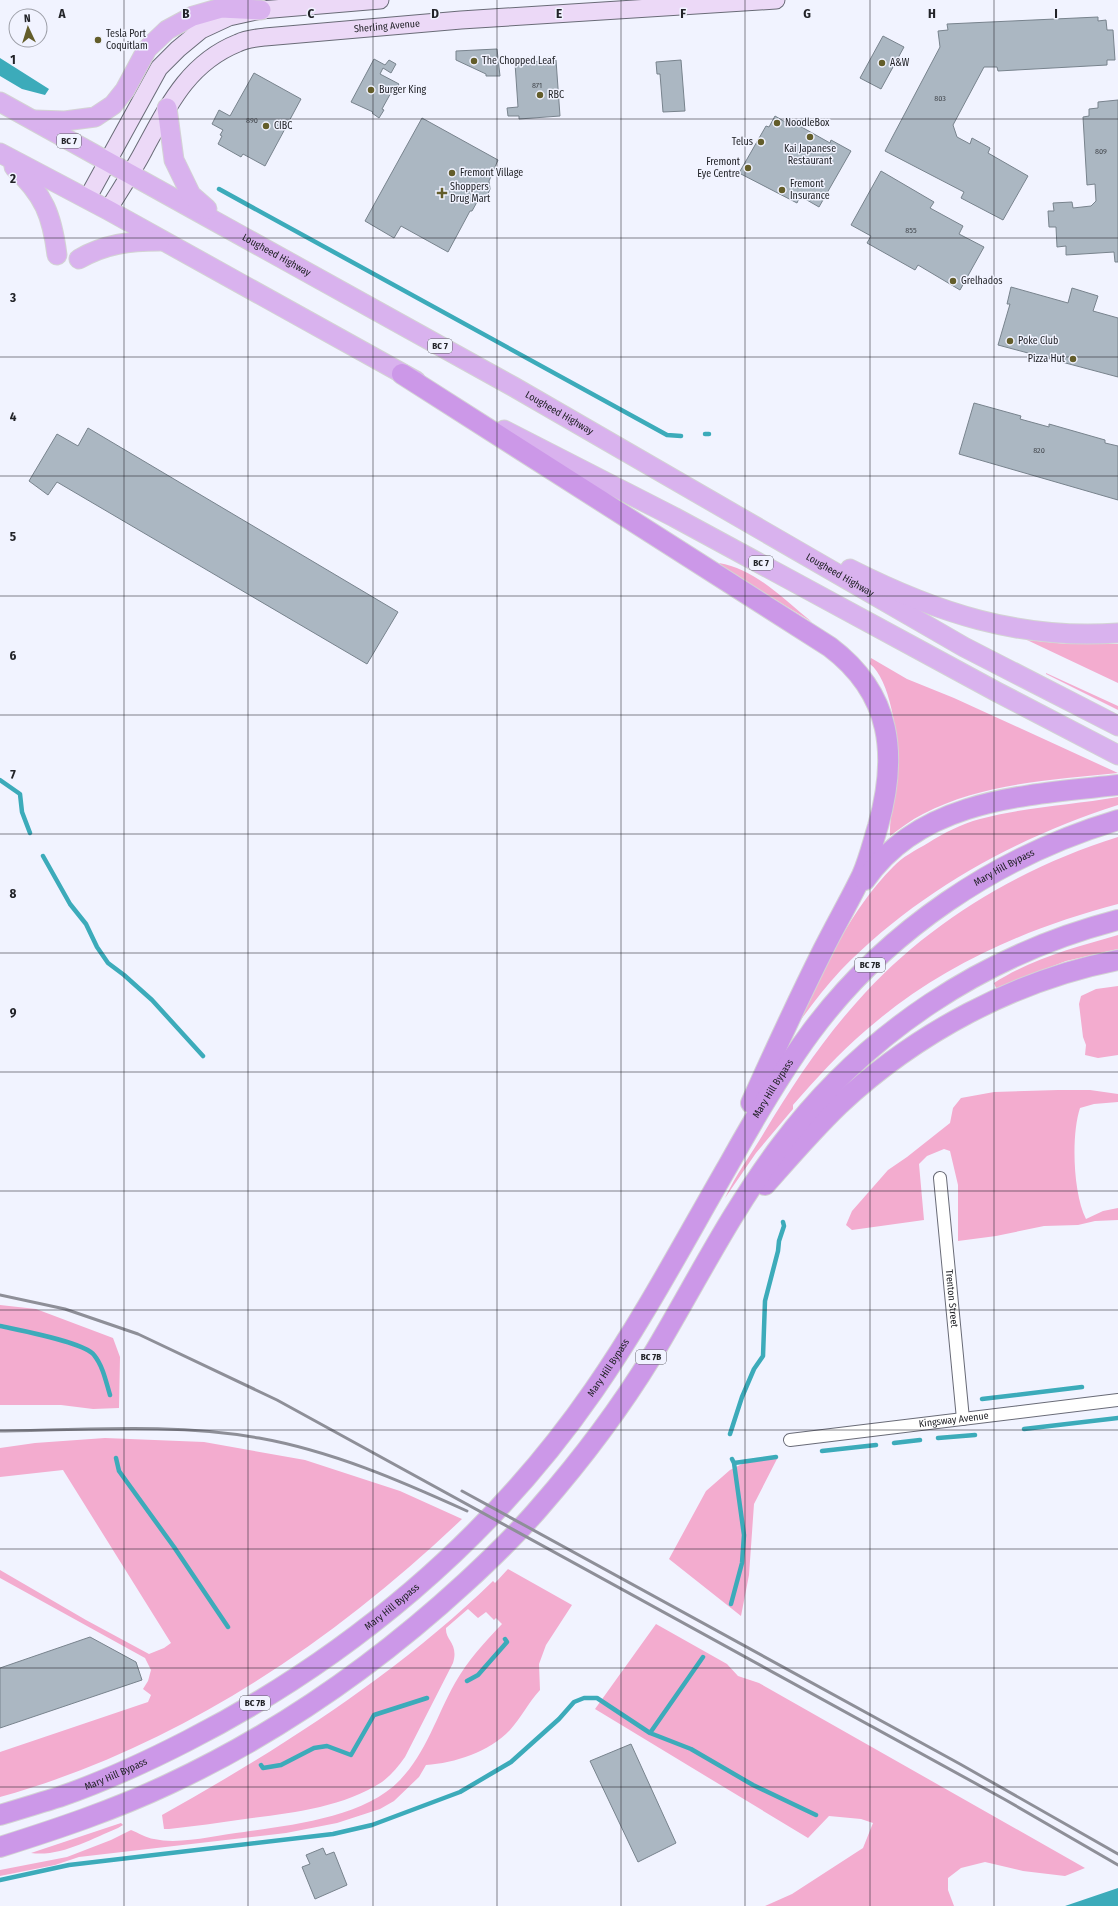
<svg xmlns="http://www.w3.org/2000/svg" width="1118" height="1906" font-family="'Fira Sans Condensed',sans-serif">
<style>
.green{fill:#f3accf}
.water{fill:#3cabba}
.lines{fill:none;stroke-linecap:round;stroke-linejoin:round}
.stream{stroke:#3cabba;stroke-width:4.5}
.building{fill:#abb7c2;stroke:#78838d}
.minor-casing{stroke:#696b77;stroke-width:14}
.secondary-casing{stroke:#696b77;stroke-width:19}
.primary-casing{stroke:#d3d3d4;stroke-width:21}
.trunk-casing{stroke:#d3d3d4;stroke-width:22}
.minor{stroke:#fff;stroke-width:12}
.secondary{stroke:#ecd9f7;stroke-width:17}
.primary{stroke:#d9b2ee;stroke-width:19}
.trunk{stroke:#cc98e8;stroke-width:20}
.rail{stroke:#8e8f98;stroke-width:3}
.grid{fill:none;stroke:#222328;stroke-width:1;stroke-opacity:0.55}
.poi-dot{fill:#635d2a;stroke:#f1f3ff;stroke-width:1.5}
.labels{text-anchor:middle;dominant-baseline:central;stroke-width:3;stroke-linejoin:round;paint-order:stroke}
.number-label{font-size:8px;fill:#44484e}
.shield{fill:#f1f3ff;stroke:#606168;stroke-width:1}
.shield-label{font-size:9px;font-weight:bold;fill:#222328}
.street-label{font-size:10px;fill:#222328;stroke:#f1f3ff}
.poi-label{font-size:10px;fill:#222328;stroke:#f1f3ff;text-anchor:start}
.grid-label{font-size:13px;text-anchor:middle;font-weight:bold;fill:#222328;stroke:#f1f3ff;stroke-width:3;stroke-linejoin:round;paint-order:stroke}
</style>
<rect width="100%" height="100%" fill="#f1f3ff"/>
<path class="green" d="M719,563C756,569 784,600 812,622L727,570Z
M1027,640L1067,644H1118V683Z
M871,658L907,679L954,698L1118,773C1052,780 982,783 923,814C911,820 901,828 890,836C889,814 897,793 898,772C899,745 892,681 870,664Z
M1046,673L1118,706V710L1046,674Z
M1118,797V805C1015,838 917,892 841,970C825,987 811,1006 797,1025C824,970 849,911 893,867C902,857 916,850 928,843C944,833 961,824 980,819C1025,807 1072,805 1118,797Z
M1118,837V904C1026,928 938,967 865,1031C839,1053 816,1079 793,1105V1109L756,1153L725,1198C736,1174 752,1153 765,1131C792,1086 821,1042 856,1003C925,924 1019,868 1118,837Z
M1118,935V949L1066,961L996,988L994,983C1031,959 1076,947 1118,935Z
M1118,986V1055L1098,1058L1085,1055L1086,1045L1083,1037L1079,1004L1081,996L1096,989Z
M1058,1090H1090L1118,1094V1102L1094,1104L1080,1108C1071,1135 1073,1193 1086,1219L1103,1211L1118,1208V1220L1095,1221L1078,1225L1044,1226L996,1236L958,1241V1185L950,1151L944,1149L927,1156L919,1164L924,1220L852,1230L846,1225L852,1211L888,1170L907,1157L950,1123L953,1108L961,1098L994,1092Z
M0,1305L36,1309L113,1338L120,1357L119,1408L93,1409L61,1405H0Z
M105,1438L204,1442L305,1460L400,1491L462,1519C332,1643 176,1748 0,1797V1752L148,1702L151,1695L143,1689L148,1681L151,1670L145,1658L0,1578V1570L86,1620L149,1654L164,1648L171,1643L63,1470L0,1477V1448L35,1443Z
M778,1457L754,1504L749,1575L741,1616L669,1559L706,1491L730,1470L754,1458Z
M508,1569L572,1605L546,1645L539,1664L540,1690C528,1703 521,1718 510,1730C489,1752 455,1763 426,1765L419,1777L394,1801L380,1809L337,1823L286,1833L79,1857L55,1865L0,1876V1870L67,1857L111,1840L131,1830C139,1833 146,1838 154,1839C180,1845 217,1835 244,1832C292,1825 365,1817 400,1780C426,1753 437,1715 455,1683C468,1660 484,1643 502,1624L496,1618L494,1620L486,1612L478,1618L468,1609L446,1628C445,1641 459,1643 453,1663L405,1757C398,1767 391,1775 382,1782C342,1808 290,1813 245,1819C219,1823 194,1826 169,1829H164L162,1815C280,1749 396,1675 493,1581L495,1583Z
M656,1624L727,1664L738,1676L759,1683L1085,1868L1065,1876L1023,1871L985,1862L961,1868L948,1878V1890L954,1906H765L792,1894L863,1848L873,1823L861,1819L829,1816L808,1838L595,1709Z
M121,1823L123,1825L118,1828C91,1839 61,1857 31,1853Z"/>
<path class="water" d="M0,58L49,89L45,95L22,89L0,76Z
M1118,1888V1906H1065Z"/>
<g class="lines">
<path class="stream" d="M219,189L667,435L681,436
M705,434H709
M0,780L20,794L22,812L30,833
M43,856L70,904L86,924L97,947L108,963L124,975L152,1000L203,1056
M0,1326C18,1330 84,1342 94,1355C103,1366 106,1382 110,1395
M982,1399L1082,1387
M1024,1429L1118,1418
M730,1434L742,1397L754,1369L763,1356L765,1301L778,1251L779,1241L784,1226L783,1222
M938,1438L975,1435
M894,1443L920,1440
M822,1451L876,1445
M116,1458L119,1471L174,1547L228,1627
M734,1463L776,1457
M731,1604L742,1563L744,1535L734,1463L732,1459
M467,1681L478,1675L507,1642L505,1639
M650,1733L703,1657
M261,1765L263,1768L281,1765L314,1748L327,1746L351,1755L374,1715L427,1698
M0,1880L69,1865L333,1834L372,1825L460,1792L511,1762L559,1719L574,1702L584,1698H597L650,1733L691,1749L753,1785L816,1815"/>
</g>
<path class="building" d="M1098,17V21L1106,20L1107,30H1113L1115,60H1107V65L998,71L997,67H984L953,125L957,137L970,144L972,138L990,148L988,153L1028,176L1003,220L961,198L964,192L885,151L940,47L938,31L948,30L947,24Z
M883,36L904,47L881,89L860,78Z
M497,49L500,76H486V74L456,60V51Z
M374,59L385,65L389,60L396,64L391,73L383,68L380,74L399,84L395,90L393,89L382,109L384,110L379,118L372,113L373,112L351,102Z
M556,60L560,116L519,119V116H508L507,108L518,107L515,63Z
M681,60L685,111L663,112L660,74H657L656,62Z
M254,73L301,99L265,166L243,154L241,157L218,144L222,136L220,135L223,130L212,124L219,110L230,116Z
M1118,100V262H1115L1114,252L1066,255V246L1057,247L1056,227H1049L1048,211H1054L1053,203L1072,202L1073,208L1091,206L1096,201L1095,184L1087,185L1083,117L1089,116V109L1098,108V102Z
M775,116L787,123L789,120L830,143L831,140L851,151L819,207L800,196L797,203L739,173L766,126L769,127Z
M422,118L498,160L489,181L490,189L488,194L485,198L477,202L472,211H470L448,252L401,226L394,238L365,221Z
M881,171L934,202L930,208L963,226L959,234L984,247L960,290L918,265L915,270L867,243L871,236L851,225Z
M1011,287L1068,303L1072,288L1098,296L1093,311L1118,318V377L998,345L1010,304H1007Z
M974,403L1021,416L1020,419L1049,427V424L1105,440V443L1118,446V500L959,454Z
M88,428L398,612L367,664L57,482L48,495L29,481L57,434L78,446Z
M90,1637L136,1662L142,1680L0,1728V1668Z
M631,1744L676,1843L638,1862L590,1761Z
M323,1848L326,1855L334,1852L347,1885L315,1899L302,1867L310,1864L306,1855Z"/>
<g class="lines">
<defs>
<g id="minor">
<path id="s1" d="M940,1178L963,1419"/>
<path id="s2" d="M790,1440L1118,1400"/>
</g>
<g id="secondary">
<path d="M87,199L159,68L178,49L201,30L229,17L261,10L380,0"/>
<path id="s3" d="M108,210C120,190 133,171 144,150C168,106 188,63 238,43C246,39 256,38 265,37L461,20L776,0"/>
</g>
<g id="primary">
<path id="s4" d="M0,102L514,387L964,647L1118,726"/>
<path d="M167,108L174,160L191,195L207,209"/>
<path d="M35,120L65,121L95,117L113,105L125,90L147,49L167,30L193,16L221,8L261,10"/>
<path d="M0,153L108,210L416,381"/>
<path d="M14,167C44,195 52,215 57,255"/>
<path d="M79,259C105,244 129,241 160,241"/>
<path d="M504,430L674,517L997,692L1118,755"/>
<path d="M850,569C937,613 1020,640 1118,633"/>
</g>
<g id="trunk">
<path d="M402,374L830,647C892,694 898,755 878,826C873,842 869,859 862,875C850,900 836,924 823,950C798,1000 774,1052 751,1103"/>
<path d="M865,880C922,798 1028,795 1118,785"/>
<path d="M765,1185C789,1158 813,1130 839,1105C916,1033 1015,980 1118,960"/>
<path id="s5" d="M0,1815C20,1809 40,1803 59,1797C103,1782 146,1762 187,1741C348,1659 491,1539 594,1390C644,1318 685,1240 729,1164C754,1119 780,1074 811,1032C886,931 997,856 1118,820"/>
<path d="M0,1847C57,1829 114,1810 169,1784C278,1733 378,1663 466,1582C492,1558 517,1534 540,1507C581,1460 619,1410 652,1356C694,1286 731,1211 781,1145C865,1033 983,955 1118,920"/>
</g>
</defs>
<use href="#minor" class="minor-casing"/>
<use href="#secondary" class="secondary-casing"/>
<use href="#primary" class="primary-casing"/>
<use href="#trunk" class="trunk-casing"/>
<use href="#minor" class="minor"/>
<use href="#secondary" class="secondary"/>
<use href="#primary" class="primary"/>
<use href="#trunk" class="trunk"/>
<path class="rail" d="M0,1295L65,1309L138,1334L277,1400L1004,1799L1118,1865
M0,1431C87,1430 173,1423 259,1438C332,1451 401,1481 467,1511
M462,1491L960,1764L1118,1854"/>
</g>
<path class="grid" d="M124,0V1906M248,0V1906M373,0V1906M497,0V1906M621,0V1906M745,0V1906M870,0V1906M994,0V1906M0,119H1118M0,238H1118M0,357H1118M0,476H1118M0,596H1118M0,715H1118M0,834H1118M0,953H1118M0,1072H1118M0,1191H1118M0,1310H1118M0,1430H1118M0,1549H1118M0,1668H1118M0,1787H1118"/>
<g class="poi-dot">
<circle cx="98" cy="40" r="4"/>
<circle cx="474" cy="61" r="4"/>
<circle cx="882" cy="63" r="4"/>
<circle cx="371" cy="90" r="4"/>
<circle cx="540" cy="95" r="4"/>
<circle cx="777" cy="123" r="4"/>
<circle cx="266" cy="126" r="4"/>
<circle cx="810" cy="137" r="4"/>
<circle cx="761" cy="142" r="4"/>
<circle cx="748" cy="168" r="4"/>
<circle cx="452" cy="173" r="4"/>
<circle cx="782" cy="190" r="4"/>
<path d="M440 187h4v4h4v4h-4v4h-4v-4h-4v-4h4z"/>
<circle cx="953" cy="281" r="4"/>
<circle cx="1010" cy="341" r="4"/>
<circle cx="1073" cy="359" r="4"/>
</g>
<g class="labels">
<g class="number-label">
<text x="537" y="85">871</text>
<text x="940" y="98">803</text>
<text x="252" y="120">890</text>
<text x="1101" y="151">809</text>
<text x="911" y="230">855</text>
<text x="1039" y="450">820</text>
</g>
<g class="shield">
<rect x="57" y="134" width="24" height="14" rx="3"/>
<rect x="428" y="339" width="24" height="14" rx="3"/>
<rect x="749" y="556" width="24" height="14" rx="3"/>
<rect x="855" y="958" width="30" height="14" rx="3"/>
<rect x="636" y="1350" width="30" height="14" rx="3"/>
<rect x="240" y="1696" width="30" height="14" rx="3"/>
</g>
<g class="shield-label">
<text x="69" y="141">BC 7</text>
<text x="440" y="346">BC 7</text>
<text x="761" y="563">BC 7</text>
<text x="870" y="965">BC 7B</text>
<text x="651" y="1357">BC 7B</text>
<text x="255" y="1703">BC 7B</text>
</g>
<g class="street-label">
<text stroke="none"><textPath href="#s3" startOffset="366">Sherling Avenue</textPath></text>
<text stroke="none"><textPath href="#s4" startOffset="316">Lougheed Highway</textPath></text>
<text stroke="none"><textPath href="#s4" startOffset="640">Lougheed Highway</textPath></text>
<text stroke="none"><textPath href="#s4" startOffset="964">Lougheed Highway</textPath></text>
<text stroke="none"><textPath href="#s5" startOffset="1419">Mary Hill Bypass</textPath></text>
<text stroke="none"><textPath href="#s5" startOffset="1095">Mary Hill Bypass</textPath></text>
<text stroke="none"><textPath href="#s1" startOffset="121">Trenton Street</textPath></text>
<text stroke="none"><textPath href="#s5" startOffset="771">Mary Hill Bypass</textPath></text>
<text stroke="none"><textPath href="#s2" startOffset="165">Kingsway Avenue</textPath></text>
<text stroke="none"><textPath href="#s5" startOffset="447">Mary Hill Bypass</textPath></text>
<text stroke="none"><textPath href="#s5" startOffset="123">Mary Hill Bypass</textPath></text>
</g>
<g class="poi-label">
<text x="106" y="34">Tesla Port<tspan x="106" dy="12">Coquitlam</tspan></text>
<text x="482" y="61">The Chopped Leaf</text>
<text x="890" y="63">A&amp;W</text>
<text x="379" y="90">Burger King</text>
<text x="548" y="95">RBC</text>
<text x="785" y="123">NoodleBox</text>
<text x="274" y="126">CIBC</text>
<text x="753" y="142" text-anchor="end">Telus</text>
<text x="810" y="149" text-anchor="middle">Kai Japanese<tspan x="810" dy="12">Restaurant</tspan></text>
<text x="740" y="162" text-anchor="end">Fremont<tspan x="740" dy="12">Eye Centre</tspan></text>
<text x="460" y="173">Fremont Village</text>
<text x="790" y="184">Fremont<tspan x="790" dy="12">Insurance</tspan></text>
<text x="450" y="187">Shoppers<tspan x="450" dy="12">Drug Mart</tspan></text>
<text x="961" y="281">Grelhados</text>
<text x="1018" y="341">Poke Club</text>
<text x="1065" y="359" text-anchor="end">Pizza Hut</text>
</g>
</g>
<g class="grid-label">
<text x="62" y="18">A</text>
<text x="186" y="18">B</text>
<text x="311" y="18">C</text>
<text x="435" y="18">D</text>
<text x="559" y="18">E</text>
<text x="683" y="18">F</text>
<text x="807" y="18">G</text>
<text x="932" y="18">H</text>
<text x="1056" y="18">I</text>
<text x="13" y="64">1</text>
<text x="13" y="183">2</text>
<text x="13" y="302">3</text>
<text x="13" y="421">4</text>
<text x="13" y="541">5</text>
<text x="13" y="660">6</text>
<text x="13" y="779">7</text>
<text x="13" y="898">8</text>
<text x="13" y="1017">9</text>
</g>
<g transform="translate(28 28) rotate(356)"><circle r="19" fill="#f1f3ff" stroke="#9ea0a9"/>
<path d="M0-3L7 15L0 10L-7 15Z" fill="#635d2a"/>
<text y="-6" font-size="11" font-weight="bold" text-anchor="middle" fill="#222328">N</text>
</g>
</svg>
